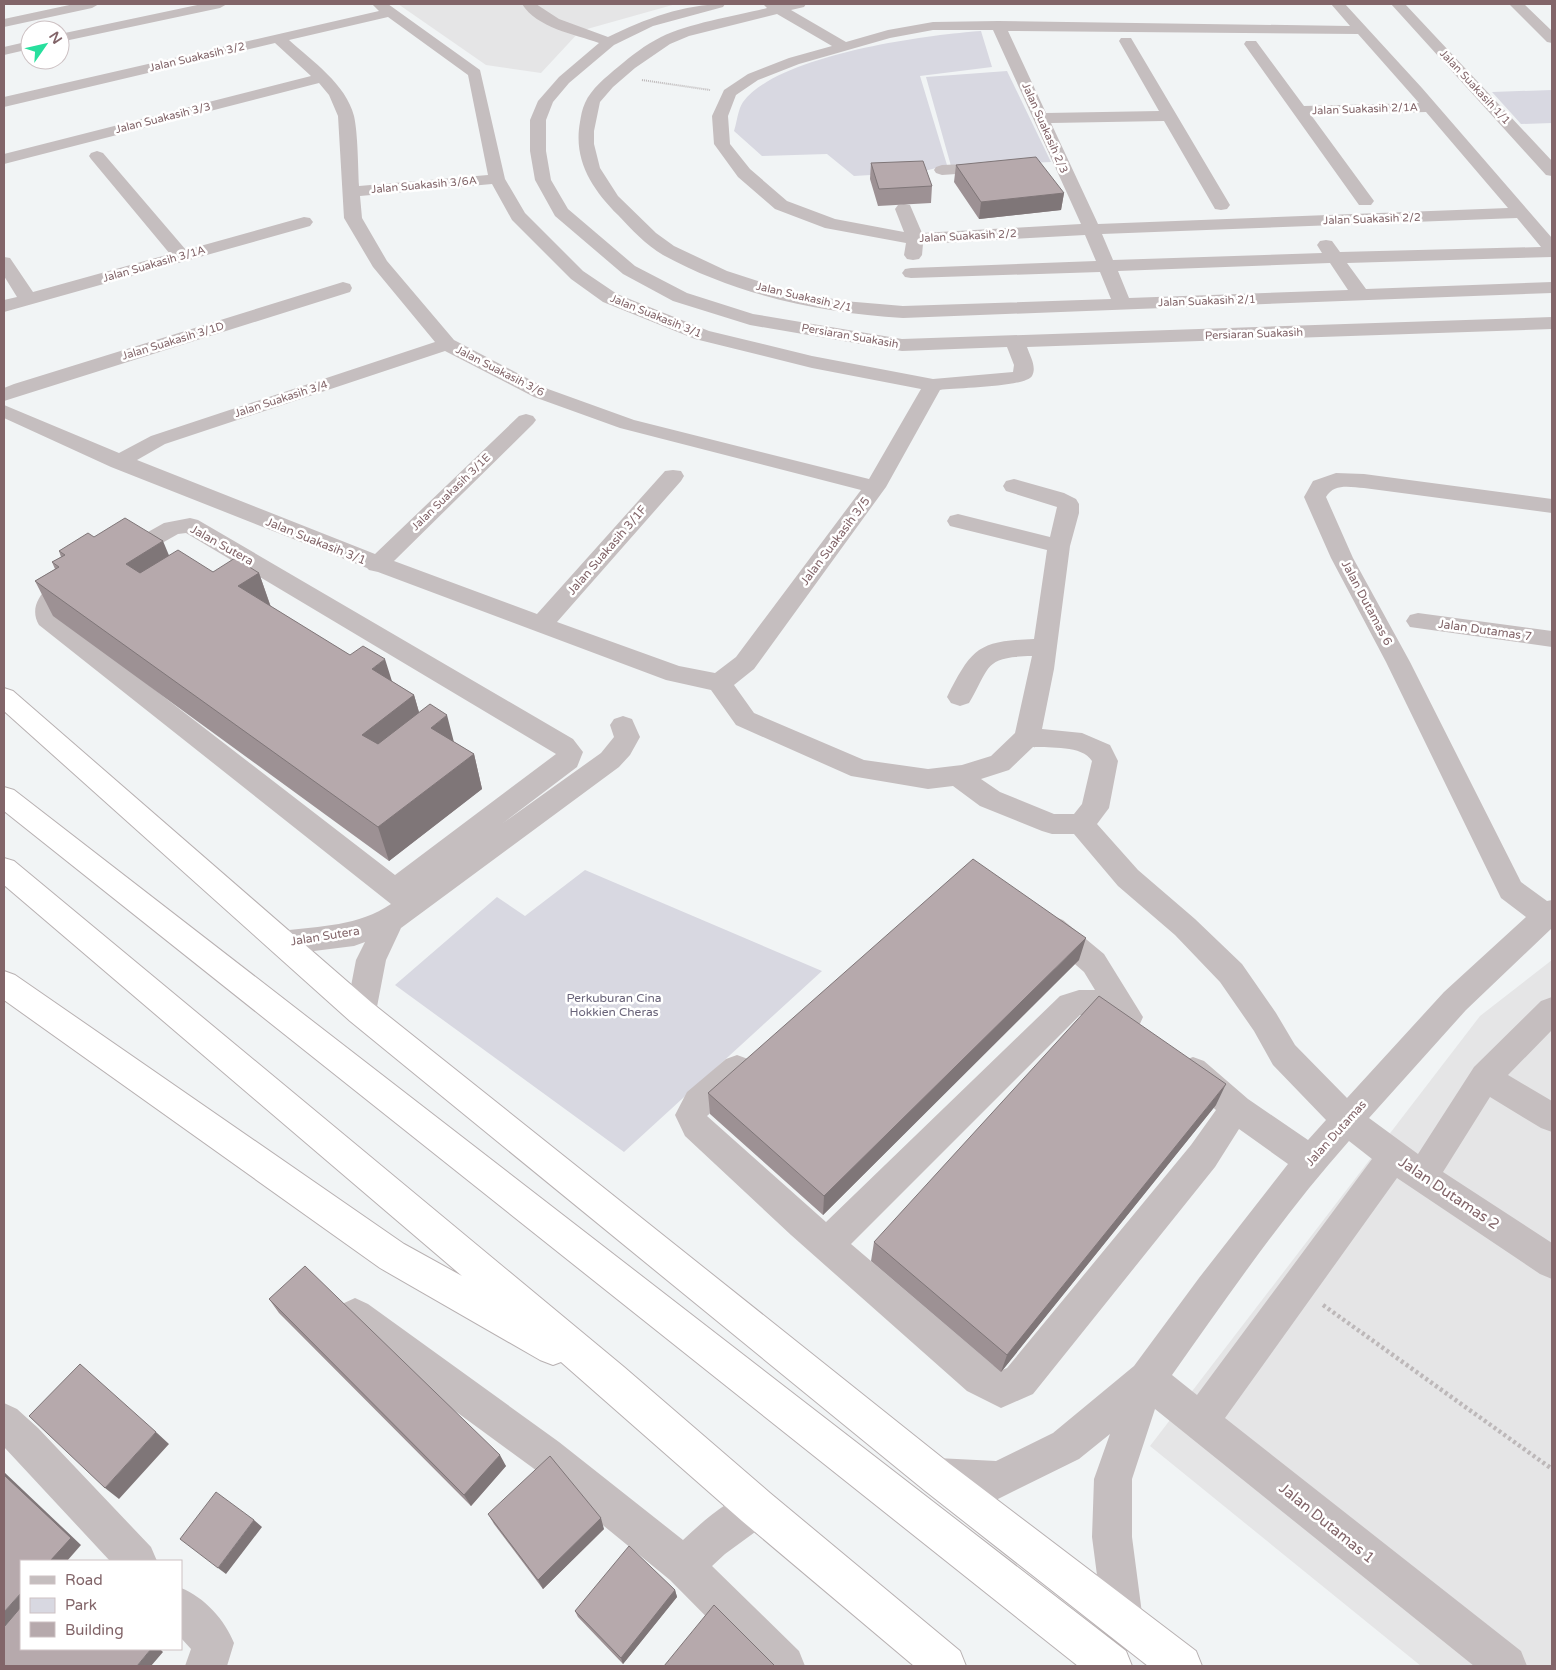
<svg xmlns="http://www.w3.org/2000/svg" width="1556" height="1670" font-family="'Varela Round',sans-serif">
<style>
.built{fill:#e5e5e6}
.green{fill:#d8d8e1}
.lines{fill:none;stroke-linecap:round;stroke-linejoin:round}
.highway-casing{stroke:#b8b1b2;stroke-width:2}
.path-far1{stroke:#bdb8b9;stroke-width:2;stroke-dasharray:1 1;stroke-linecap:butt}
.path{stroke:#bdb8b9;stroke-width:4.5;stroke-dasharray:3 3;stroke-linecap:butt}
.minor{fill:#c5bebf;fill-rule:evenodd}
.highway{fill:#fff;fill-rule:evenodd}
.wall{fill:#9d9194}
.shaded-wall{fill:#7f7678}
.building{fill:#b6a9ac;stroke:#7f7678}
.labels{text-anchor:middle;dominant-baseline:central;stroke-width:5;stroke-linejoin:round;paint-order:stroke}
.far-street-label{font-size:11px;fill:#826569;stroke:#fff}
.street-label{font-size:12px;fill:#826569;stroke:#fff}
.park-label{font-size:12px;fill:#686379;stroke:#fff}
.near-street-label{font-size:15px;fill:#826569;stroke:#fff}
</style>
<rect width="100%" height="100%" fill="#f1f4f5"/>
<path class="built" d="M398,4H676L580,31L541,73L486,65Z
M1552,960V1666H1421L1150,1446L1480,1016Z"/>
<path class="green" d="M981,31L992,67L920,76L947,165L921,172L854,176L827,154L762,156L734,131C737,122 738,109 743,102C778,55 924,35 981,31Z
M1007,71L1051,162L951,166L926,77Z
M1552,90V123L1521,124L1492,92Z
M585,870L822,971L624,1152L395,985L497,897L525,916Z"/>
<g class="lines">
<defs>
<path id="highway" d="M4,688L13,691L372,1003L950,1464L1196,1651L1202,1666H1148L924,1490L350,1021L4,711Z
M4,787L14,790L1126,1651L1132,1666H1078L4,811Z
M4,858L14,861L624,1367L770,1493L960,1651L966,1666H914L742,1521L561,1362L553,1365L540,1360L380,1268L4,1000V971L15,975L404,1244L462,1276L4,885Z"/>
</defs>
<use href="#highway" class="highway-casing"/>
<path class="path-far1" d="M642,80L710,90"/>
<path class="path" d="M1323,1305L1552,1469"/>
<path class="minor" d="M74,4H99L92,8L4,27V19Z
M202,4H227L220,8L60,42V34Z
M372,4H388L480,70L505,179L525,213L583,271L617,294L709,331L812,356L933,379L1013,372L1014,365L1007,347L902,351L750,325L673,301L623,274L555,216L535,180L530,151V120L538,101L559,77L599,43C574,34 537,28 522,4H536L559,19L608,37C645,19 684,4 725,4L723,7L653,26L614,45L569,83L553,102L546,120V151L551,180L568,209L635,266L687,293L753,314L902,339L1552,317V329L1027,347C1030,356 1037,367 1032,376C1026,387 955,388 940,390L886,487L754,669L734,685L754,713L864,760L928,769L962,765L991,756L1015,733L1032,656C983,657 991,666 969,703L960,706L951,703L947,697C972,648 978,641 1034,639L1047,550L950,526L947,521L950,516L958,514L1050,537L1057,507L1006,491L1003,486L1006,481L1014,479L1064,493L1076,499L1079,504V513L1070,546L1054,669L1042,729L1082,733L1110,745L1118,761L1109,808L1097,824L1138,870L1195,919L1242,964L1276,1013L1295,1045L1347,1098L1444,992L1526,917L1501,898L1386,662L1331,558L1304,497L1313,481L1336,473L1364,474L1552,499V513L1364,488C1350,487 1334,483 1326,497L1353,558L1410,662L1521,882L1547,901L1552,900V928L1466,1010L1369,1118L1418,1154L1474,1067L1541,1001L1552,997V1030L1508,1075L1552,1101V1132L1541,1128L1490,1097L1443,1172L1552,1243V1279L1540,1274L1397,1178L1225,1418L1521,1651L1527,1666H1474L1155,1409L1132,1479V1537L1143,1621L1137,1635L1123,1641L1109,1635L1103,1621L1092,1537L1094,1479L1110,1434L1079,1459L998,1499L937,1496L924,1490L918,1477L924,1464L937,1458L996,1461L1053,1433L1134,1366L1199,1278L1288,1164L1239,1129L1215,1167L1033,1394L1001,1408L967,1391L791,1235L685,1136L675,1115L687,1092L726,1059L737,1055L748,1059L753,1069L748,1079L707,1116L826,1222L1060,996L1079,990H1095L1084,972L1043,936L1038,928L1043,920L1053,916L1063,920L1104,954L1143,1017L1139,1026L1128,1030L1097,1016L1080,1015L851,1244L993,1365L1002,1370L1007,1368L1191,1145L1216,1110L1182,1081L1177,1071L1182,1061L1193,1057L1204,1061L1248,1099L1308,1140L1326,1120L1273,1065L1254,1031L1220,982L1175,935L1118,886L1074,834H1052L1042,831L980,806L953,786L928,789L851,776L736,725L711,690L666,680L378,572L369,570L367,568L111,467L4,418V405L119,453L151,436L435,342L373,267L344,218L338,116L329,95L319,83L4,164V154L311,76L275,43L4,107V97L379,11ZM388,17L468,75L488,175L359,186C358,167 358,134 354,116C346,84 312,61 289,40ZM492,184L512,220L571,279L603,302L695,339L812,368L921,389L869,479L634,420L548,389L454,340L387,261L362,218L360,196ZM445,351L534,397L620,428L861,490L736,657L715,673L679,666L557,622L681,481L684,476L681,471L673,470L665,471L537,614L394,561L533,424L536,420L533,416L526,414L519,416L375,554L137,460L165,444ZM1033,747C1050,748 1082,745 1092,761L1082,804L1074,814H1054L1000,792L981,779L1009,770ZM1349,1141L1372,1159L1197,1395L1172,1375C1228,1296 1284,1214 1349,1141Z
M763,4H806L804,7L791,10L846,42L888,30L933,22L998,21L1350,26L1331,4H1345L1422,88L1552,238V257L1347,263L1366,289L1552,282V293L903,318C821,313 736,295 663,255C646,245 631,229 618,215C592,189 573,160 580,122C581,116 582,109 585,103C591,89 606,77 618,67C631,56 645,45 661,37C689,23 736,16 767,8ZM777,14L832,46L789,58L748,74L724,90L712,116L714,144L738,177L775,209L825,228L906,243L904,255L907,259L913,260L919,259L922,255L923,244L1085,235L1096,261L911,268L905,269L902,273L905,277L911,278L1100,272L1111,299L903,306L844,301L786,290L727,271L674,246L656,233L618,196L600,168L594,144V131L600,102L613,87L635,68L670,44L689,36ZM933,30H993L1081,224L922,233L910,205L904,204L898,205L895,209L904,232L835,219L787,201L750,169L730,144L728,116L736,95L758,80L799,64L890,38ZM1008,31L1358,34L1419,103L1304,106L1256,41H1246L1244,44L1359,205H1371L1374,201L1311,115L1426,112L1508,208L1098,224L1051,123L1164,121L1215,209L1221,210L1227,209L1230,205L1131,38H1121L1119,41L1159,111L1046,113ZM1517,218L1541,247L1340,252L1332,241L1326,240L1320,241L1317,245L1322,253L1113,260L1102,234ZM1330,263L1348,290L1129,298L1118,271Z
M1391,4H1405L1552,161V176L1546,175Z
M1509,4H1524L1552,31V43L1547,42Z
M30,41V49L4,55V47Z
M97,151L103,153L186,250L304,217L310,218L313,222L310,226L4,312V300L17,297L4,276V257L10,258L33,292L170,254L91,159L89,156L91,153Z
M993,163L999,165L1001,168L999,171L942,175L936,173L934,170L936,167L942,165Z
M343,282L350,284L352,288L350,292L4,401V388L14,384Z
M190,518L198,520L573,739L583,752L577,767L503,823L601,753L614,737L610,725L614,719L623,716L632,719L640,737L630,755L619,767L401,928L386,960L376,1012L372,1021L361,1025L350,1021L346,1012L356,960L365,942L354,946L282,955L272,951L267,943L272,935L282,931C320,926 359,926 391,904L39,625C23,599 61,570 84,577L88,582L84,587L60,603L59,616L395,875L556,754L186,533L178,534L132,560L124,562L116,560L113,555L116,550L164,523Z
M1418,613L1552,631V647L1410,627L1406,621L1410,615Z
M355,1298L368,1304L559,1442L683,1540C704,1520 729,1499 756,1488L770,1493L775,1507L770,1521L725,1554L712,1566L799,1651L805,1666H755L670,1580L533,1468L342,1328L337,1316L342,1304Z
M4,1403L17,1409L38,1428L151,1547L157,1561H110L4,1447Z
M181,1588C204,1597 225,1620 234,1643L227,1666H185L191,1649L181,1638Z"/>
<use href="#highway" class="highway"/>
</g>
<path class="wall" d="M871,163L932,186L931,203L878,206L870,179Z
M956,165L1064,193L1061,210L979,219L954,182Z
M94,537L169,555L213,572L259,573L271,607L414,695L419,712L454,742L474,754L482,789L389,861L53,616L35,581L55,569L52,562L61,557L59,551Z
M1079,960L823,1215L710,1114L708,1093Z
M1216,1105L1001,1372L871,1261L874,1242Z
M269,1299L506,1466L471,1506L279,1313Z
M488,1514L604,1529L543,1589L494,1524Z
M675,1590L677,1597L623,1664L578,1617L575,1611Z"/>
<path class="shaded-wall" d="M1064,193L1061,210L979,219L981,202Z
M163,541L178,577L142,599L126,564Z
M259,573L271,608L238,586Z
M385,659L396,694L372,669Z
M414,695L424,730L373,770L362,735Z
M447,715L456,750L431,728Z
M474,754L482,789L389,861L378,827Z
M1086,938L1079,960L823,1215L824,1196Z
M1226,1084L1216,1105L1001,1372L1007,1355Z
M156,1432L169,1444L119,1499L105,1488Z
M500,1455L506,1466L471,1506L464,1495Z
M4,1472L81,1545L67,1561H50L4,1475Z
M601,1518L604,1529L543,1589L538,1580Z
M254,1520L262,1527L226,1574L218,1568Z
M675,1590L677,1597L623,1664L621,1658Z
M21,1593V1612L4,1631V1612Z
M151,1649H160L163,1652L151,1666H137Z"/>
<path class="building" d="M1036,157L1064,193L981,202L956,165Z
M923,161L932,186L879,189L871,163Z
M125,518L163,541L126,564L140,573L178,550L213,572L235,558L259,573L238,586L350,655L363,646L385,659L372,669L414,695L362,735L378,744L430,704L447,715L431,728L474,754L378,827L35,581L59,567L52,562L65,555L59,551L88,533L94,537Z
M973,859L1086,938L824,1196L708,1093Z
M1099,996L1226,1084L1007,1355L874,1242Z
M305,1266L500,1455L464,1495L269,1299Z
M80,1364L156,1432L105,1488L29,1416Z
M550,1456L601,1518L538,1580L488,1514Z
M4,1475L71,1538L50,1561H21V1593L4,1612Z
M216,1492L254,1520L218,1568L180,1539Z
M629,1546L675,1590L621,1658L575,1611Z
M714,1605L775,1666H664Z
M21,1607V1649H151L137,1666H4V1627Z"/>
<g class="labels">
<g class="far-street-label">
<text transform="translate(197 57) rotate(-13)">Jalan Suakasih 3/2</text>
<text transform="translate(1475 87) rotate(47)">Jalan Suakasih 1/1</text>
<text transform="translate(1365 109) rotate(-2)">Jalan Suakasih 2/1A</text>
<text transform="translate(163 118) rotate(-14)">Jalan Suakasih 3/3</text>
<text transform="translate(1045 128) rotate(66)">Jalan Suakasih 2/3</text>
<text transform="translate(424 185) rotate(-5)">Jalan Suakasih 3/6A</text>
<text transform="translate(1372 219) rotate(-2)">Jalan Suakasih 2/2</text>
<text transform="translate(968 236) rotate(-3)">Jalan Suakasih 2/2</text>
<text transform="translate(154 264) rotate(-16)">Jalan Suakasih 3/1A</text>
<text transform="translate(804 297) rotate(13)">Jalan Suakasih 2/1</text>
<text transform="translate(1207 301) rotate(-2)">Jalan Suakasih 2/1</text>
<text transform="translate(656 316) rotate(22)">Jalan Suakasih 3/1</text>
<text transform="translate(1254 334) rotate(-2)">Persiaran Suakasih</text>
<text transform="translate(850 336) rotate(10)">Persiaran Suakasih</text>
<text transform="translate(173 341) rotate(-17)">Jalan Suakasih 3/1D</text>
<text transform="translate(500 371) rotate(27)">Jalan Suakasih 3/6</text>
<text transform="translate(281 399) rotate(-18)">Jalan Suakasih 3/4</text>
<text transform="translate(451 492) rotate(-44)">Jalan Suakasih 3/1E</text>
</g>
<g class="street-label">
<text transform="translate(316 541) rotate(22)">Jalan Suakasih 3/1</text>
<text transform="translate(835 541) rotate(-53)">Jalan Suakasih 3/5</text>
<text transform="translate(222 545) rotate(29)">Jalan Sutera</text>
<text transform="translate(607 550) rotate(-49)">Jalan Suakasih 3/1F</text>
<text transform="translate(1367 603) rotate(62)">Jalan Dutamas 6</text>
<text transform="translate(1485 630) rotate(8)">Jalan Dutamas 7</text>
<text transform="translate(325 936) rotate(-9)">Jalan Sutera</text>
<text transform="translate(1336 1133) rotate(-48)">Jalan Dutamas</text>
</g>
<g class="park-label">
<text x="614" y="998">Perkuburan Cina<tspan x="614" dy="14">Hokkien Cheras</tspan></text>
</g>
<g class="near-street-label">
<text transform="translate(1449 1193) rotate(34)">Jalan Dutamas 2</text>
<text transform="translate(1327 1523) rotate(39)">Jalan Dutamas 1</text>
</g>
</g>
<rect width="1556" height="1670" fill="none" stroke="#826569" stroke-width="10"/>
<rect x="20" y="1560" width="162" height="90" fill="#ffffff" stroke="#cdc1c3"/>
<rect x="30" y="1576" width="25" height="8" fill="#c5bebf" stroke="#cdc1c3"/>
<text x="65" y="1585" font-size="15" fill="#826569">Road</text>
<rect x="30" y="1598" width="25" height="15" fill="#d8d8e1" stroke="#cdc1c3"/>
<text x="65" y="1610" font-size="15" fill="#826569">Park</text>
<rect x="30" y="1622" width="25" height="15" fill="#b6a9ac" stroke="#cdc1c3"/>
<text x="65" y="1635" font-size="15" fill="#826569">Building</text>
<g transform="translate(45 45) rotate(56)"><circle r="24" fill="#ffffff" stroke="#cdc1c3"/>
<path d="M0-4L9 19L0 12L-9 19Z" fill="#27df9d"/>
<text y="-8" font-size="14" font-weight="bold" text-anchor="middle" fill="#826569">N</text>
</g>
</svg>
